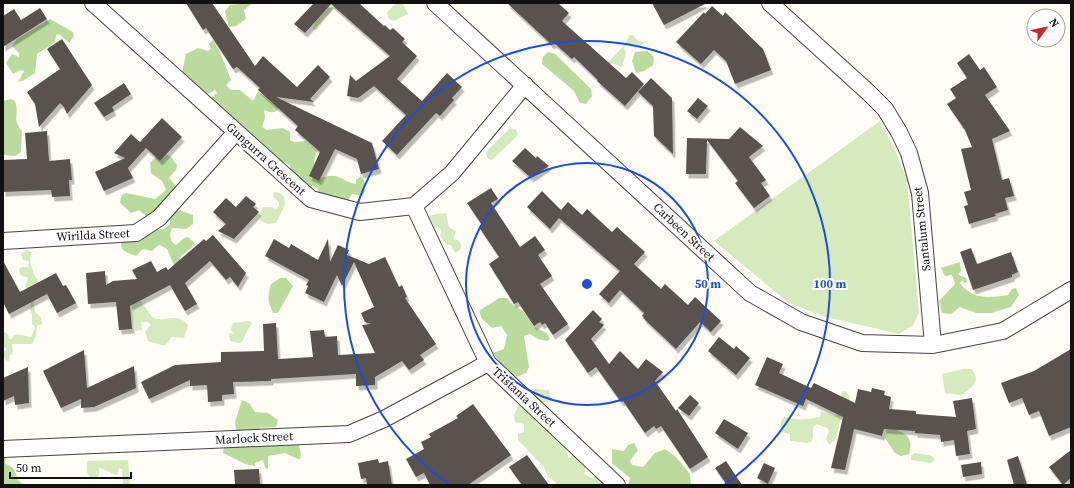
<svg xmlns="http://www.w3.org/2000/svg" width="1074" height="488" font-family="'Source Serif 4',serif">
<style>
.green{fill:#d5ebbd}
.forest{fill:#b9dc9c}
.building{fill:#5a524d;filter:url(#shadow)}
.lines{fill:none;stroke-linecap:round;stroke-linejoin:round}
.minor-casing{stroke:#444;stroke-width:18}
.minor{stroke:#fff;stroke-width:16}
.ring{fill:none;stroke:#1d4ed8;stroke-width:2}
.labels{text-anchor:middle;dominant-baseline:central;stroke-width:4;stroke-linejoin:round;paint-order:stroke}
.street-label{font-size:12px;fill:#111;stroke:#fff}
.centre{fill:#1d4ed8;stroke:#fff;stroke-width:2}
.ring-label{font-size:12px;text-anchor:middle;font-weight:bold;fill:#1d4ed8;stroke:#fff;stroke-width:4;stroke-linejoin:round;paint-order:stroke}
</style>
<defs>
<filter id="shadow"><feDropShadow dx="2.5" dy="4.5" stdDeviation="0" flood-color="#0004"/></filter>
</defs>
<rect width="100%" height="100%" fill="#fffdf5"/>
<path class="green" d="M324,3H339L316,30L313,29L315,20Z
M397,3L403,4L408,14L394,21L389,19L387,12Z
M630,35H633L638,41L645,42L639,47L628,45L624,48L626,54L622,67L611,63L596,79L593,75C607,63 622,51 630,35Z
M880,121L895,150L907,180L919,313L913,325L899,334L826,317L789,303L714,241Z
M510,128L516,130L518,135L492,160L488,159L486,155L487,151Z
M274,192L280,193L284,197L285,205L276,223L267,224L260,220L259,215L263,207H271L276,209L279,206V202L273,197Z
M446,213L449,227L456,231L454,237V240H458L461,244V249L455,253L451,245H447L440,236L441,230L439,227L435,228L429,216L436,214Z
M26,250L31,251L30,262L35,276L38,280L39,287L33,296L35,312L41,317L42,324L37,326L36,336L32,344H12L13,354L10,355L9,361L5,360L3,353L6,349L5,347H3V332L8,334L9,339H12L13,336L16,334L31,337L35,327L32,324V314L30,310L31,303C27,300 25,293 26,288L25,286L28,278L20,275L19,269L22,267H28L29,261L23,260L21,253Z
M132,289L153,318C166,323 177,311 188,325L184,338L172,337L165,346L148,341L145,331L151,325L148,322H141L142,330L135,331L130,290Z
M249,321L252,323L247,331L242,342L239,343L230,341L229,333L233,334L231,329L233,323Z
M963,369H971C983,381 970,389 961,395L945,393L942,374Z
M535,389L549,390L552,401L535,404L539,418L535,422L554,430L567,443L565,449L569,458L578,457L586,465L584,474L592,478L596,475L612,485H554L556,482L548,477L544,467L518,440V434L524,432V424L515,422L514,415L519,404L524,406Z
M845,391C850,395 851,399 849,404C835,413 844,436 829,445L826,439L829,431L827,428L817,424L813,427V438L811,442L807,443L790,441V434L781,432V421L785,416C798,422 807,419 820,417L821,411L835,416L838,414L836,409L842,392Z
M914,453L930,455L935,459L934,461L930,463L911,460V456Z
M128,460L130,485H123L122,469L119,468L117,475C111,474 106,469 99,468V474L97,478L93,479C85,475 87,469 87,461Z"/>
<path class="forest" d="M242,3H253L244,10L246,19L236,26L229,27L225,11L230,5L241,4Z
M50,19L73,32L74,36L69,43L59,34L56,35L55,42L37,54L35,73L24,80L18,82L24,71L21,70L13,74L6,63L12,54L19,57V53L12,46L17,39Z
M213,40L220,52L231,80L226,85L231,90H240L252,100H254L258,91L279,109C273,114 269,112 264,110L265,118L262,127L267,130L283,128L290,132V140L294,142L305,141L317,151C313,163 312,169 322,178C338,171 342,182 356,184V180L361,176L364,180L365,191L363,196L352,194L344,207L319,199L318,189L304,182H299L291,174L290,165L270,156L210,99L217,93L215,90L206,95L181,77L186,54L198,48L208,51L211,49L209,44Z
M648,51L654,57L653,65L644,71L636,73L632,61L635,52Z
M548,52L555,54L591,89L592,96L586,104L580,103L574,91L542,64L543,57Z
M11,99L15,101C20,115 11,119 22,131L21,152L15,156L3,155V101Z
M163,153L171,157L177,165L176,170L169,178L176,186L182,197L177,209L193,215V224L186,229L172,228C169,234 170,242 176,245L184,238L188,237L196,244L181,256L177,272L167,249L159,245L152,251L143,249L136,256C125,252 117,250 123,237L150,230L164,229L170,224V220L167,218L147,217L139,210L131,213L120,203L122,195L126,193L155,199L166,190L162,181L151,173L150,163L156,157Z
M960,262L961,271L958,274L961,276L966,278L967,281L965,283L962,280L960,283C973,300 988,298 1008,295L1012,289L1016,288L1019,295L1011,307L991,313H976L960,307L951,314L942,313L939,301L955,284L952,275L945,276L941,268Z
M280,278H286L293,286L278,313H273C272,309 270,306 269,303C268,296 269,290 271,284Z
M499,298H507L513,305L523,311L534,327L547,333L550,339L547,341L538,339L530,334L524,336L529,367L526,373L517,377L505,370L493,353L504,349L507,335L501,326L492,328L482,319L479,311Z
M242,400L249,403L255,412L268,413L278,420L276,427L260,428L257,434L298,443L301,454L300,459H298L285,453L268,456V469L265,468L263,460L255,463V466L245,464L223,453L225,443H238L235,422Z
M888,423L895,426L897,430C909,435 913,441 909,454L901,456L895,453L885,438Z
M634,443L638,450L630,461L632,465L643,467L655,453L665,449L676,457L690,474L691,485H628L630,478L612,463V449L624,451L628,445Z
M3,456L6,458L5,463L13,468L19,481L24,485H3Z"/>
<path class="building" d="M186,3H212L255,66L263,56L297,87L318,65L330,77L310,99L314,102L276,97L372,143L379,169L361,174L357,159L335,149L319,181L309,176L320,152L295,130L298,126L258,90L260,88L237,67L233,69L206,28L203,30Z
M314,3H359L384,26L385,25L390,30L393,28L405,39L402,42L417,56L397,79L422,101L447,73L462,87L452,98L454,100L440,116L436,113L397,155L382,141L406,115L374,86L358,98L347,96L350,75L356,81L390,56L331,4L305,33L294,24Z
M507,3H558L569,13L562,21L626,78L632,72L644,84L625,106L597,81L598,80L574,57L572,59L554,43L552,45Z
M652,3H707L664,25Z
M712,6L723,16L725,12L763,49L771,70L735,84L726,61L714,50L701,64L676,42L704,12L705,14Z
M40,8L47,19L3,47V16L14,9L21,20Z
M62,39L92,85L67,114L64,107L60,103L39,127L35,104L27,92L60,69L47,49Z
M969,54L980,70L984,67L997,87L985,95L1010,131L992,139L1002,180L1009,178L1014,196L1005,198L1008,210L995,214L996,216L969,224L964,206L968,205L964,192L971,190L961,149L972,147L965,130L947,104L956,98L950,89L967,78L957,63Z
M651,78L672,98L673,154L654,136L653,106L638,92Z
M124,83L131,94L112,107L114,111L104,117L94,103Z
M698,98L708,106L697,119L687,111Z
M162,118L182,137L160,161L146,148L128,168L133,178L104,191L95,172L125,158L114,153L131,134L140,142Z
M740,127L763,146L749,157L766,180L761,183L770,196L754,208L735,183L738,181L707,140L706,174H686L687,138L729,139Z
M47,131L49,161L70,159L72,180H69L70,196L52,197L51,190L3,192V160L27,159L25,133Z
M525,148L536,158L537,156L549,166L531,178L512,161Z
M491,188L498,199L491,203L520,247L535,236L545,250L538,255L552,276L540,284L568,324L553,335L545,323L542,325L540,322L534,326L518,302L514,304L489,264L499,257L479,227L482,225L467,203Z
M542,191L561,210L568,202L582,215L587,209L612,232L617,227L645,252L634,264L661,289L665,284L688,305L695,297L721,321L711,332L700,322L676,349L643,318L644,317L642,316L644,313L620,290L609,303L599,294L620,271L559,218L550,229L527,207Z
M246,196L256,204L253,207L259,212L234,239L218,231L226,224L213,212L226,198L236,207Z
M213,235L246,273L238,287L230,277L226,280L210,261L185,283L197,304L185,311L170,285L130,306L132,329L119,330L116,302L88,304L86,273L105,271L106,285L113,281L137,279L132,270L151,261L157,272L166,267L168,270L204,239L206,241Z
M274,239L289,248L291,244L318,260L328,239L330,262L338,245L349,250L347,255L369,264L385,257L399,287L402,285L407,297L405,298L436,344L420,355L424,360L409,370L402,361L375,377V385L356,386V374L271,379V381L233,382L234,394L222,395V401L208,402L207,385L190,386V380L149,399L141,382L175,365L221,362V352L264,351L263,324L276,323L278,359L313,357L310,331L324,330L325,337L337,336L338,355L375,353L362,325L371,324L365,322L361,313L374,307L354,262L342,286L337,275L324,302L305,293L308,286L306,285L309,280L265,256Z
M971,248L977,264L1011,252L1018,272L1012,275V277L973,290L960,252Z
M3,261L20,292L56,273L63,286L66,285L76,303L57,313L47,294L9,314L3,302Z
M593,310L602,319L599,322L604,325L591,339L609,364L620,351L638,369L646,359L663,372L655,381L676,411L677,409L708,457L690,469L661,426L656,429L654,426L645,433L623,401L621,402L596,367L588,373L565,340Z
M719,337L734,349L736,346L750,358L736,375L708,351Z
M1071,349V427L1049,436L1039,411L1029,415L1022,398L1009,403L1001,383L1034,371Z
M84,350L87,388L134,366L136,388L94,407L81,408V399L61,408L43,371Z
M767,357L783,364L779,373L811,388L814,383L855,403L858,389L871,392L872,388L885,391L884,395L891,397L889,409L916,411V414L956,417L953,401L972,398L976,429L967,431L970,454L956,456L954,440L941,442L940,435L915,433V431L884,429L882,436L854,429L845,470L831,468L843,417L806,399L803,406L755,385Z
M28,367L29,403L15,405L14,396L3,401V378Z
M690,395L699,403L689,416L678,408Z
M473,404L511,455L468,485H430L424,473L416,477L406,459L424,449L421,442L431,437L429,434L458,418L456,416Z
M724,419L748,433L738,449L715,433Z
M1071,450V478L1063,485L1049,467Z
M527,455L549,485H522L509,467Z
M1018,456L1027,485H1014L1007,460Z
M378,459L379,463L388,461L392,485H367L366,478L361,479L358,463Z
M726,461L742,485H727L715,468Z
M981,462L982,474L963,477L961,465Z
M764,463L775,468L768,484L757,478Z
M259,469L260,485H235L234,470Z"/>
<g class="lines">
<defs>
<path id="minor" d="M93,3L311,199L360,212L414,206L452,173L525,85
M435,3L750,293L801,322L862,343L933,345L1003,331L1071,290
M770,3L869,93L885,109L899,132L909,153L920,193L933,345
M414,206L488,363L617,485
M3,241L136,233L159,218L236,132
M3,449L349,434L384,419L488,363"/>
</defs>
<use href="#minor" class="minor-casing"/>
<use href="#minor" class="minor"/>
</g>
<g class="ring">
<circle cx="587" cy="284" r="121"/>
<path d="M449 484A243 243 0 1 1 725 484"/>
</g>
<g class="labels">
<g class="street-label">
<text transform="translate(266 159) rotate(42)">Gungurra Crescent</text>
<text transform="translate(922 229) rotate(-96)">Santalum Street</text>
<text transform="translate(684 232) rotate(43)">Carbeen Street</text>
<text transform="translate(93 235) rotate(-3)">Wirilda Street</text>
<text transform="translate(524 397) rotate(43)">Tristania Street</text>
<text transform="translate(254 438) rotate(-3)">Marlock Street</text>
</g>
</g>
<circle cx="587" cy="284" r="6" class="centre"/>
<g class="ring-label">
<text x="708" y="288">50 m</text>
<text x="830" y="288">100 m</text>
</g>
<rect width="1074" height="488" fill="none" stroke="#111111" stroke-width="8"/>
<g transform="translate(1046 28) rotate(57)"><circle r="19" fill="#ffffff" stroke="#a0a0a0"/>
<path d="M0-3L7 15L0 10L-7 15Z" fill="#c4262e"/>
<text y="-6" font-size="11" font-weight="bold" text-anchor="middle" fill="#111111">N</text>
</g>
<path d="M10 472v6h121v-6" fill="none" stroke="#111111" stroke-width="2"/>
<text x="16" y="472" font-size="12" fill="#111111" stroke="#ffffff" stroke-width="3" paint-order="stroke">50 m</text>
</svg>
